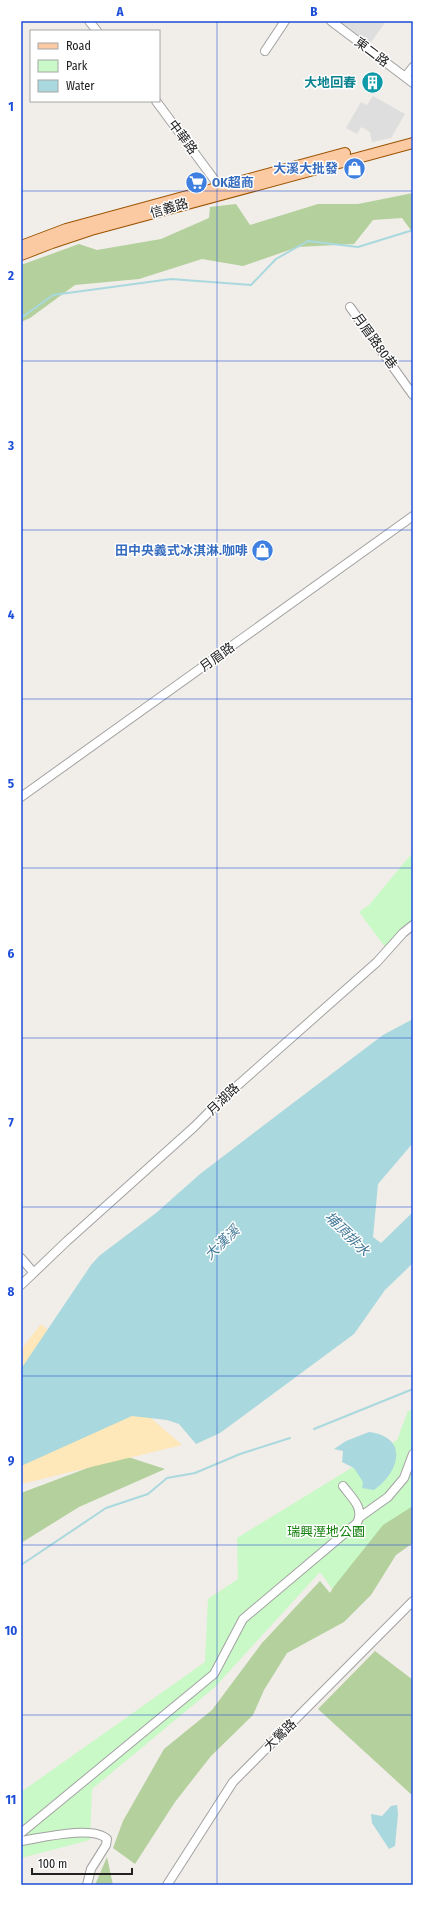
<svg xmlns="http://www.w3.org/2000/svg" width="434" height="1906" font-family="'Fira Sans Condensed','Noto Sans TC',sans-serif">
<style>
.residential{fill:#dfdede}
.forest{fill:#b3d09d}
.sand{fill:#fee7b8}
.park{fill:#c9f9c6}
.water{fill:#a9d9de}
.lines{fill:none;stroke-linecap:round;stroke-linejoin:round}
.stream{stroke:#a9d9de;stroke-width:2}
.minor-casing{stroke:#a2a2a2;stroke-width:10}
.major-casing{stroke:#9c5402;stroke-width:12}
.minor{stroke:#fff;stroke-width:8}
.major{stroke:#fbc9a2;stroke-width:10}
.grid{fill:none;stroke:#1d4ed8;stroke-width:1;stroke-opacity:0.55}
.labels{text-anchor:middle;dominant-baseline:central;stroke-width:3;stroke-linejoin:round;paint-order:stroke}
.street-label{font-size:13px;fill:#212121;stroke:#fff}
.culture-label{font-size:13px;font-weight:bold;fill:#0d838f;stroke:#fff;text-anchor:end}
.shop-label{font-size:13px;font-weight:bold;fill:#366cbe;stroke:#fff;text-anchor:end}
.park-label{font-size:13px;fill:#13810d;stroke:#fff}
.water-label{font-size:14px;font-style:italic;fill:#447a99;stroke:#fff}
.neatline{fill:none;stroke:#1d4ed8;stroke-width:1.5}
.grid-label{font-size:13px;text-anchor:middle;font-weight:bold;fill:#1d4ed8}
</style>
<rect width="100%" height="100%" fill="#f1ede8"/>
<path class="residential" d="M335,21H386L369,45Z
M373,96L405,114L391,138L372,142L370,132L361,127L357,134L346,128L361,102L367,105Z"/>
<path class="forest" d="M413,193V233L402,218L373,220L354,244L298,247L243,266L202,259L139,279L75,285L30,318L21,322V265L79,244L97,250L161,239L209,218L210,207L236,204L250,225L318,204H358Z
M122,1455L165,1469L79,1507L21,1543V1493Z
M413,1486V1543L396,1555L371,1595L344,1622L287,1653L264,1690L253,1715L211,1756L175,1802L135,1864L113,1848L123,1821L164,1749L212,1710L262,1643L320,1581L330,1593L369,1525Z
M375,1651L413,1680V1796L318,1709Z
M107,1857L113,1885H95Z"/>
<path class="sand" d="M41,1324L182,1445L21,1484V1350Z"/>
<path class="park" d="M413,852V923L385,947L359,912L369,905Z
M413,1410V1506L383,1525L332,1589L320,1572L215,1687L92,1789L90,1840L21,1858V1792L205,1662L208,1599L238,1579L237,1538L397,1440L408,1411Z"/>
<path class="water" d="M413,1019V1143L378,1184L373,1237L381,1243L413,1212V1263L385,1290L354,1334L220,1433L196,1444L179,1424L167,1420L132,1416L21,1466V1369L91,1265L99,1256L156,1213L200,1174L293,1103L383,1035Z
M369,1432C409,1437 400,1472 374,1490L362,1488L363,1482L354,1468L342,1462L343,1451L334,1449L346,1441Z
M397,1805L398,1814L395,1846L389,1849L372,1823L371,1814L382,1816L391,1806Z"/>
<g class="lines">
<path class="stream" d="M21,318L53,295L171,279L251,285L276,259L308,241L358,247L413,230
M314,1429L413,1389
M21,1565L106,1508L148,1494L167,1478L195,1473L240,1454L290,1438"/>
<defs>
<path id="minor" d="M89,21L97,31
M331,21L413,83
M265,51L285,21
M405,77L413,67
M156,101L219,186L222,192
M350,307L413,395
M21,797L413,516
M21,1258L33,1272
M21,1285L67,1241L194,1127L220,1101L377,962L403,933L413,925
M360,1517L388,1497L404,1478L413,1454
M21,1833L214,1674L243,1619L357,1523C365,1508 351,1497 343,1486
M21,1841C41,1838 93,1825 107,1839L106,1845L91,1869L87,1885
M167,1885L233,1782L413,1601"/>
<path id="major" d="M21,246L66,229L345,153
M21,255L52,243L91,230L413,143"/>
</defs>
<use href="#minor" class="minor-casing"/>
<use href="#major" class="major-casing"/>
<use href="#minor" class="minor"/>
<use href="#major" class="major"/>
</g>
<path class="grid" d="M217,21V1885M21,191H413M21,361H413M21,530H413M21,699H413M21,868H413M21,1038H413M21,1207H413M21,1376H413M21,1545H413M21,1715H413"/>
<defs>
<symbol id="building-disc" viewBox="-11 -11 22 22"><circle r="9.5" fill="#0f9aa8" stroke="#fff"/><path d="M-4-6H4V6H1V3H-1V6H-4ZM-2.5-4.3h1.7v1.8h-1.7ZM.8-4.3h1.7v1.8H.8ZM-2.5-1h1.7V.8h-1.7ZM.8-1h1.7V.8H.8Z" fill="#fff"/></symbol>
<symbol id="shop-disc" viewBox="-11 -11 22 22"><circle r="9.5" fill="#3f7fe0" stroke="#fff"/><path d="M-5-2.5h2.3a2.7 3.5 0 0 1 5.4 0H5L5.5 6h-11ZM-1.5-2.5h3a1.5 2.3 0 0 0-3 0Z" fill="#fff"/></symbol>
<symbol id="supermarket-disc" viewBox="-11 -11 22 22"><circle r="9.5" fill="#3f7fe0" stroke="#fff"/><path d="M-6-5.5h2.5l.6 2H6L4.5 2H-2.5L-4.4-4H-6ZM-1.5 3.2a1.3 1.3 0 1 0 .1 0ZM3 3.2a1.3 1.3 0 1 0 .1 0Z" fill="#fff"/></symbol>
</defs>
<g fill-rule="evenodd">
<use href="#building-disc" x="360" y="70" width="25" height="25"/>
<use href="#shop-disc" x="342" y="156" width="25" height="25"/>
<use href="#supermarket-disc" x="184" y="170" width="25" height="25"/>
<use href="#shop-disc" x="250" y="538" width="25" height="25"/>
</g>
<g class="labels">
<g class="street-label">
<text transform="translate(372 52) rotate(37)">東二路</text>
<text transform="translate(183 137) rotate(53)">中華路</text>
<text transform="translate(169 208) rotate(-16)">信義路</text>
<text transform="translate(375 341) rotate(54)">月眉路80巷</text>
<text transform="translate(217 657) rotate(-36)">月眉路</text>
<text transform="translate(223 1099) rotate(-44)">月湖路</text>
<text transform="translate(280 1735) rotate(-44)">大鶯路</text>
</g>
<g class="culture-label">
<text x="356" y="82">大地回春</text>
</g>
<g class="shop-label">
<text x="338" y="168">大溪大批發</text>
<text x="212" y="182" text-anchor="start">OK超商</text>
<text x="248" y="550">田中央義式冰淇淋.咖啡</text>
</g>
<g class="park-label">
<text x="326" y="1531">瑞興溼地公園</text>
</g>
<g class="water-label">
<text transform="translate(347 1234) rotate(45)">埔頂排水</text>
<text transform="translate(222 1243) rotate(-44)">大漢溪</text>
</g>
</g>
<rect width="434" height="1906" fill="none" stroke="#ffffff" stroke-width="44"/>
<rect x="30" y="30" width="130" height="72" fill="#ffffff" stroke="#a6a6a6"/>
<rect x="38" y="43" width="20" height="6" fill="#fbc9a2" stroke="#a6a6a6"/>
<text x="66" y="50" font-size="12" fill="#212121">Road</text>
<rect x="38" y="60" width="20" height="12" fill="#c9f9c6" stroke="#a6a6a6"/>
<text x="66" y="70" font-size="12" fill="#212121">Park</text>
<rect x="38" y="80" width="20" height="12" fill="#a9d9de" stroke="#a6a6a6"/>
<text x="66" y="90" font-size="12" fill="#212121">Water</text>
<path d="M32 1868v6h100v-6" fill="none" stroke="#212121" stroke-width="2"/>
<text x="38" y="1868" font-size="12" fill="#212121" stroke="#ffffff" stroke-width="3" paint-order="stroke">100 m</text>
<rect x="22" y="22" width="390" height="1862" class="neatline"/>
<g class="grid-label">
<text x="120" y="16">A</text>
<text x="314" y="16">B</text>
<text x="11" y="111">1</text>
<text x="11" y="280">2</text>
<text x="11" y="450">3</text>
<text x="11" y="619">4</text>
<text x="11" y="788">5</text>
<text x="11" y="958">6</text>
<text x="11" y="1127">7</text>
<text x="11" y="1296">8</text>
<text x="11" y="1465">9</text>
<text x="11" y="1635">10</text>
<text x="11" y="1804">11</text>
</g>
</svg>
